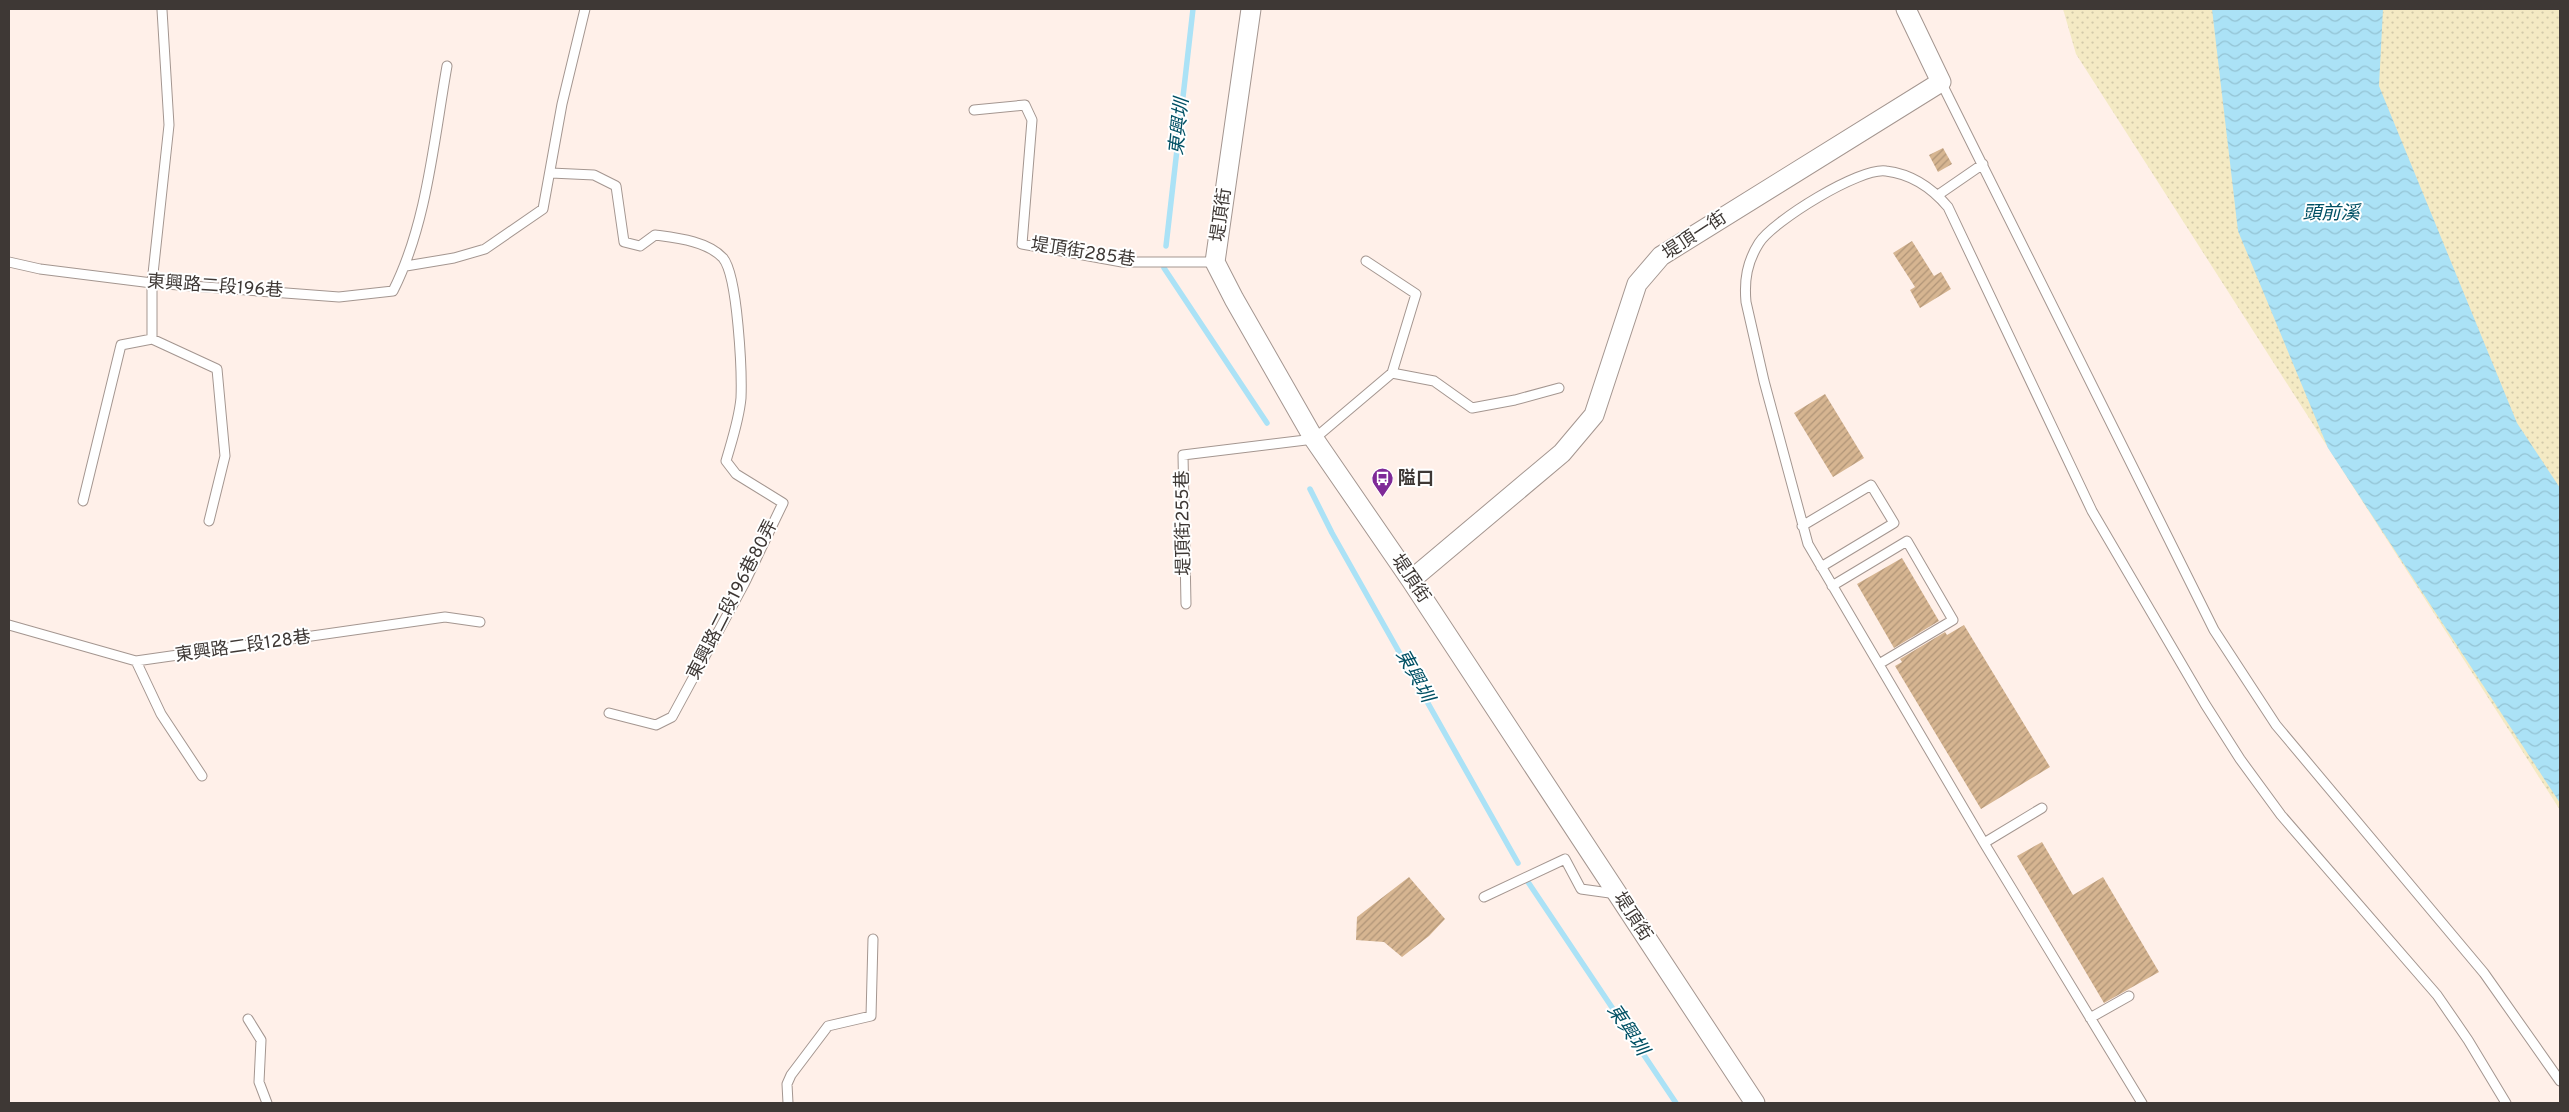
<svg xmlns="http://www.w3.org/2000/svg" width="2569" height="1112" font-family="Overpass,'Noto Sans TC',sans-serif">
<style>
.sand{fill:url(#sand-dots)}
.water{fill:url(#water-waves)}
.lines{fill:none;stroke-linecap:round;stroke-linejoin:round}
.stream{stroke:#abe2f6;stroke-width:5.5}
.building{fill:url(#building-hatch)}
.service-casing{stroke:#a49690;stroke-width:11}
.minor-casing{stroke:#a49690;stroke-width:21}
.service{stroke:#fff;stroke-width:9}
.minor{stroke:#fff;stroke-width:19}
.labels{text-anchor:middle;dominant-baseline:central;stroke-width:4;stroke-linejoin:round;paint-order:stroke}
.street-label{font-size:18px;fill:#3e3835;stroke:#fff}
.poi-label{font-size:18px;font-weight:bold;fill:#3e3835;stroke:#fff;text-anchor:start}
.water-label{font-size:19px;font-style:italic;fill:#005064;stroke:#fff}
</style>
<defs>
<pattern id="sand-dots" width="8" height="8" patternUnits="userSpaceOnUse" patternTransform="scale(1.25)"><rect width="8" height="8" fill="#f4eac4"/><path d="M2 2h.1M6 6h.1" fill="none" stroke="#d2c9a9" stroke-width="1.8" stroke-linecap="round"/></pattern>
<pattern id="water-waves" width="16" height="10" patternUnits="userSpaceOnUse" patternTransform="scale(1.25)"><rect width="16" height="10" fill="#abe2f6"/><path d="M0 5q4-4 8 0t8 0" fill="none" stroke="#94c3d4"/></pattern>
<pattern id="building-hatch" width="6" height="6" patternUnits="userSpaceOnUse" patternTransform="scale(1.25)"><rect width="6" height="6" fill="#d6b591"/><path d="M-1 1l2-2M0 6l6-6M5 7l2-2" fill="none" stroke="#af9477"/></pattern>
</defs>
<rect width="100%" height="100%" fill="#fff0e9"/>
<path class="sand" d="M2063,9H2560V810L2076,54Z"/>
<path class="water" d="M2212,9H2383L2379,86L2517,423L2560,488V803L2328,448L2238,231Z"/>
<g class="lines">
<path class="stream" d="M1166,246L1193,9
M1164,268L1267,423
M1310,489L1332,533L1518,863
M1528,882L1676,1103"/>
</g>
<path class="building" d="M1943,148L1952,164L1938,172L1929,155Z
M1912,241L1934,276L1941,272L1951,289L1920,308L1910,290L1915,287L1893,253Z
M1825,394L1864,458L1833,477L1794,413Z
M1902,558L1939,621L1894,648L1857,584Z
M1964,625L2050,767L1981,809L1895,666L1902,662L1900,659L1945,632L1947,635Z
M2042,842L2073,895L2103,877L2159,972L2104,1003L2017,856Z
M1409,877L1445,919L1429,936L1402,957L1384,942L1356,940L1357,917Z"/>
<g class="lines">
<defs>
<path id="service" d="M1941,82L2214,630L2276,725L2484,973L2560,1081
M974,110L1025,105L1032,120L1022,244L1122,262H1215
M551,173L594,175L616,186L624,242L640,246L655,235C677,238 707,241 723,258C738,276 742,373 741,398C739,420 732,440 726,461L736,474L783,503L744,584L672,717L656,725L609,713
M1938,195L1983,164
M1366,261L1416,294L1392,373
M9,262L40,269L152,283L339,297L393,291C427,224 434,139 447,66
M406,266L454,258L485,249L543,209L562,104L585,9
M152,339L217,369L225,456L209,521
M83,501L121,345L152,339V283L169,125L162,10
M1802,526L1871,485L1894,523L1821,567
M1832,586L1907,541L1953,620L1879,664
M1186,604L1183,455L1314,439L1392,373L1434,381L1472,408L1515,400L1559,388
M9,625L136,661L445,617L480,622
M136,661L161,714L202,776
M1984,843L2042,808
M1484,897L1565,859L1581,889L1617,894
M2090,1018L2129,996
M248,1019L261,1040L259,1082L267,1103
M788,1103L787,1084L791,1075L828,1026L871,1016L873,939
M2142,1103L1984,843L1808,544L1764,381L1746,302C1744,280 1747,262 1759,243C1773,221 1860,167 1886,171C1911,174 1932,188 1948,207L2092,511L2205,704L2240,759L2281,815L2437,995L2468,1040L2506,1103"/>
<path id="minor" d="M1251,9L1215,262L1234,299L1314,439L1411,580L1755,1103
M1411,580L1562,453L1594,415L1637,284L1661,256L1941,82L1906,9"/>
</defs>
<use href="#service" class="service-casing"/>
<use href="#minor" class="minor-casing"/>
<use href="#service" class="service"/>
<use href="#minor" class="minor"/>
</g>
<defs>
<symbol id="bus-pin" viewBox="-11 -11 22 30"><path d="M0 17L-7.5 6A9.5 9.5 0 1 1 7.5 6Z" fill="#7f2997" stroke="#fff"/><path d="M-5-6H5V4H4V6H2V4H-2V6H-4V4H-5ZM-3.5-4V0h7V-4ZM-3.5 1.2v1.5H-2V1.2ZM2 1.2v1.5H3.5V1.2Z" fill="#fff"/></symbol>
</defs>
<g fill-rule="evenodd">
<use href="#bus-pin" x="1370" y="466" width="25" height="34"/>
</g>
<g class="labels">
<g class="street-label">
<text transform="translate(1222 215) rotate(-82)">堤頂街</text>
<text transform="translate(1695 236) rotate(-33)">堤頂一街</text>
<text transform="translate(1083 253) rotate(9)">堤頂街285巷</text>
<text transform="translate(215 287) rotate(4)">東興路二段196巷</text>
<text transform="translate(1184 523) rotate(-91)">堤頂街255巷</text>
<text transform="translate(1410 579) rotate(56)">堤頂街</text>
<text transform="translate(733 600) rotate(-63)">東興路二段196巷80弄</text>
<text transform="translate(243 647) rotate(-8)">東興路二段128巷</text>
<text transform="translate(1632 917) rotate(57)">堤頂街</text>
</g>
<g class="poi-label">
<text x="1398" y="479">隘口</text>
</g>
<g class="water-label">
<text transform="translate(1180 127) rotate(-84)">東興圳</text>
<text x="2331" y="214">頭前溪</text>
<text transform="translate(1414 676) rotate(61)">東興圳</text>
<text transform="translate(1627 1030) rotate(56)">東興圳</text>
</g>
</g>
<rect width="2569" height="1112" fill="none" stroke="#3e3835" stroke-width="20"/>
</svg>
